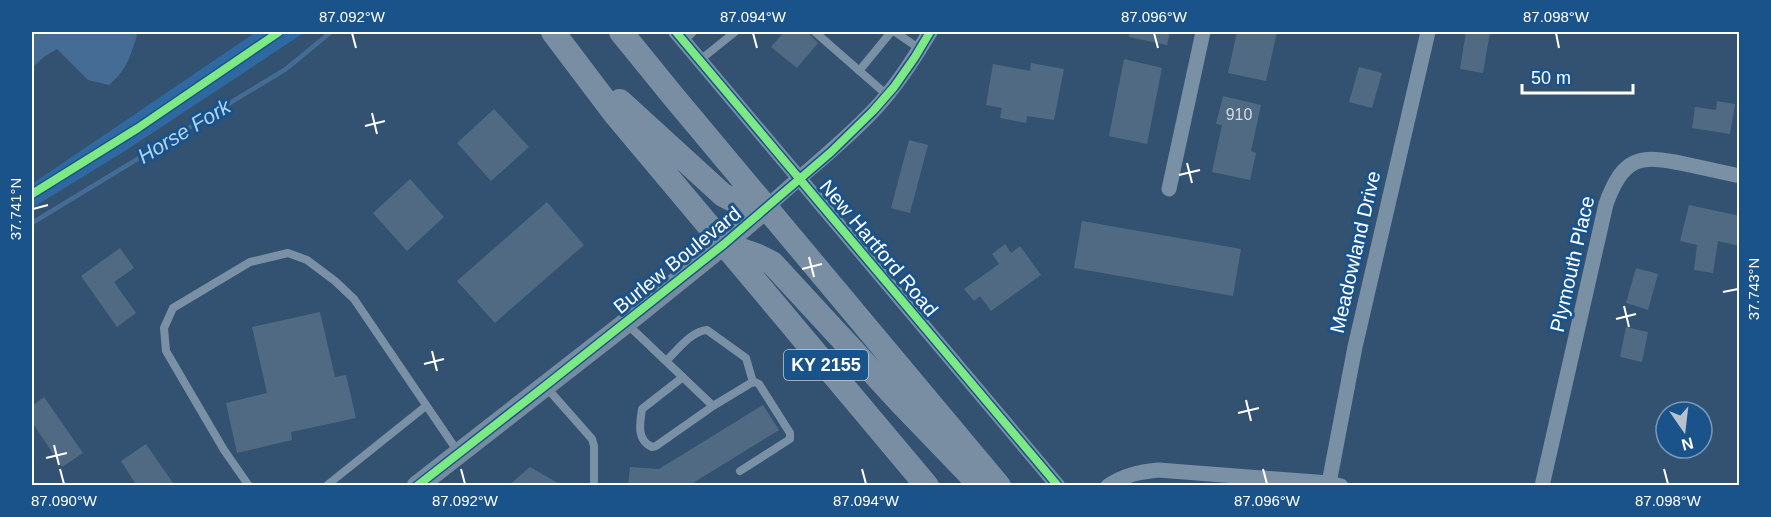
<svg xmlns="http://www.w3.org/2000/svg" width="1771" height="517" font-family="Arial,sans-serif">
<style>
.green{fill:#2e6aa1}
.water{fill:#446c94}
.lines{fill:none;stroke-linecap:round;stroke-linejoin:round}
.stream{stroke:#446c94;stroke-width:4.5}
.building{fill:#516a83}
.lane{stroke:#7a90a5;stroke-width:8}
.street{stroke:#7a90a5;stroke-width:15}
.secondary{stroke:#758ca1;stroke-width:21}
.primary{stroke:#798ea3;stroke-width:24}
.cycleway-casing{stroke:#1a538a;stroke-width:11}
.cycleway{stroke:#7ce984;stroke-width:8}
.ticks{fill:none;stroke:#fff;stroke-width:2}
.labels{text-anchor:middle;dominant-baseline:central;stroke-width:6;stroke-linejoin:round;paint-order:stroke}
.number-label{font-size:16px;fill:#d4dae0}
.shield{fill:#1a538a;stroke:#bacbdc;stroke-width:1.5}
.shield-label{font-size:18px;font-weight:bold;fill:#fff}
.street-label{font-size:20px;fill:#fff;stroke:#1a538a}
.water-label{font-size:21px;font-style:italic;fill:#b0d4f4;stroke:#1a538a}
.neatline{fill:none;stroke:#fff;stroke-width:2}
.ticks-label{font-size:15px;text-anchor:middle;fill:#fff}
</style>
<rect width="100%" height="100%" fill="#335271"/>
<path class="green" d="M256,32H305L128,149L32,208V184Z"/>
<path class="water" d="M32,32H138C131,54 128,69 109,85L88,80L57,49L44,57L32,68Z"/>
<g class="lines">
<path class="stream" d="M32,223L286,69L331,32"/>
</g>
<path class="building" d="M784,32H809L811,36L818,43L797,68L771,47Z
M1130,32H1170L1167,45L1129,37Z
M1237,32H1277L1266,81L1228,73Z
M1466,32H1490L1483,73L1460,69Z
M1124,59L1162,68L1147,144L1109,136Z
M1031,63L1064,69L1054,120L1027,116L1026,123L1000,118L1002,108L986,105L993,64L1030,71Z
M1359,67L1382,73L1372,108L1349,102Z
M1223,96L1261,105L1251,151L1256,153L1250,180L1212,172L1222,125L1216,124Z
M1717,101L1735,104L1730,134L1692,128L1695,107L1716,110Z
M494,109L529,147L491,181L457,143Z
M909,140L928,145L910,213L891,208Z
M410,179L444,217L407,251L373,213Z
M547,202L584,245L495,323L457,281Z
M1689,205L1740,216V246L1718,241L1713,273L1694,270L1697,245L1680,241Z
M1082,221L1241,249L1233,296L1074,268Z
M1005,244L1011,253L1020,246L1041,275L991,311L980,296L974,301L964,289L999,264L992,254Z
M120,248L134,268L114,282L136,313L117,327L81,276Z
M1636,268L1658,274L1648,310L1626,303Z
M320,312L335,377L346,375L356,418L291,432L292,440L237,453L226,403L267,393L252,327Z
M1626,327L1648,332L1642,362L1620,357Z
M44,397L83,453L62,467L32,422V406Z
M763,405L779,430L688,486H628L630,467L659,469Z
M146,444L175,486H137L121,461Z
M530,467L563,486H508Z"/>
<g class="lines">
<path class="lane" d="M815,32L887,95
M895,32L920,49
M684,41L693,32
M700,60L735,32
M859,71L891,32
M627,324L713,406L751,383L755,382L759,384L790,433V439L740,471
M666,361C677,351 691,331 707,330L746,358L753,382
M683,377L642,409C640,423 636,440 652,447L656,446L713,406
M547,388L592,439L594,446V486
M249,486L224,450L166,351L164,328L173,308L250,262L288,253L307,260L335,281L354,299L458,452
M326,486L426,406"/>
<path class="street" d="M676,32L1058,486
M1169,189L1203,32
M766,208C801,175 840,146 873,111C896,87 913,60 930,32
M1329,483L1355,347L1428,32
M1108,486C1124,475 1139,472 1158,470L1329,483L1341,486
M1542,486L1606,204C1623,157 1639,154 1685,164C1703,168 1721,172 1740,176"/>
<path class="secondary" d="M417,486L626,323L724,244L766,208"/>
<path class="primary" d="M553,32L615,114L927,486
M621,32L673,96L999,486
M620,101L723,195L735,201L766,208
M724,244L756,255L772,263L902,404L977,482"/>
<defs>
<path id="cycleway" d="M676,32L1058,486
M32,194L138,128L279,32
M417,486L545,386L724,244L831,152L873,111L894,87L915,57L930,32"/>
</defs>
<use href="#cycleway" class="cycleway-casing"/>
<use href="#cycleway" class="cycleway"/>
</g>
<path class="ticks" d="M352,33L356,48M753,33L757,48M1154,33L1158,48M1556,33L1559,48M372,113L377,134M365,126L385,121M1187,163L1192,183M1179,175L1200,170M33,209L48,205M809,257L814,277M802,269L822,264M1723,292L1738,289M1624,306L1629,327M1616,319L1636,314M432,351L437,371M424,364L444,359M1246,400L1251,421M1238,413L1259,408M54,445L59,465M46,458L67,453M60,469L64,484M461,469L465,484M862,469L866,484M1263,469L1267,484M1664,469L1668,484"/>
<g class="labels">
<g class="number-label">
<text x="1239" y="114">910</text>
</g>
<rect class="shield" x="784" y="350" width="84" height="30" rx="4.5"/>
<g class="shield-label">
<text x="826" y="365">KY 2155</text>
</g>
<g class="street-label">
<text transform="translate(879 248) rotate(50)">New Hartford Road</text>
<text transform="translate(1355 252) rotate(-77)">Meadowland Drive</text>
<text transform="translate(677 260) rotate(-39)">Burlew Boulevard</text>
<text transform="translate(1572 264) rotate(-77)">Plymouth Place</text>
</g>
<g class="water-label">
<text transform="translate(184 131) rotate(-31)">Horse Fork</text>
</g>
</g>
<rect width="1771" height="517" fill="none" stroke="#1a538a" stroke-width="66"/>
<g transform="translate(1684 430) rotate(166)"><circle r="28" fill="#1a538a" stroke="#7698b9" stroke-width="1.5"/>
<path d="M0-4.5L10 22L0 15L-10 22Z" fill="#b8c2cd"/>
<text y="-9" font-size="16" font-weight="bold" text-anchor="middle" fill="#ffffff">N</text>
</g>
<path d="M1522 84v9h111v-9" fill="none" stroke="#ffffff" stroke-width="3"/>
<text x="1531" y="84" font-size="18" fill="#ffffff" stroke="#1a538a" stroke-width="4.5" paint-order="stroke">50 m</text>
<rect x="33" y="33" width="1705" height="451" class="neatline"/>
<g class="ticks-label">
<text x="352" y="22">87.092°W</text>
<text x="753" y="22">87.094°W</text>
<text x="1154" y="22">87.096°W</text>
<text x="1556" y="22">87.098°W</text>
<text transform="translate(16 209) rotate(-90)" y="5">37.741°N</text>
<text transform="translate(1754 289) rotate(-90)" y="5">37.743°N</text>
<text x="64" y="506">87.090°W</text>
<text x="465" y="506">87.092°W</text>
<text x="866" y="506">87.094°W</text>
<text x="1267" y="506">87.096°W</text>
<text x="1668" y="506">87.098°W</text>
</g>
</svg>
